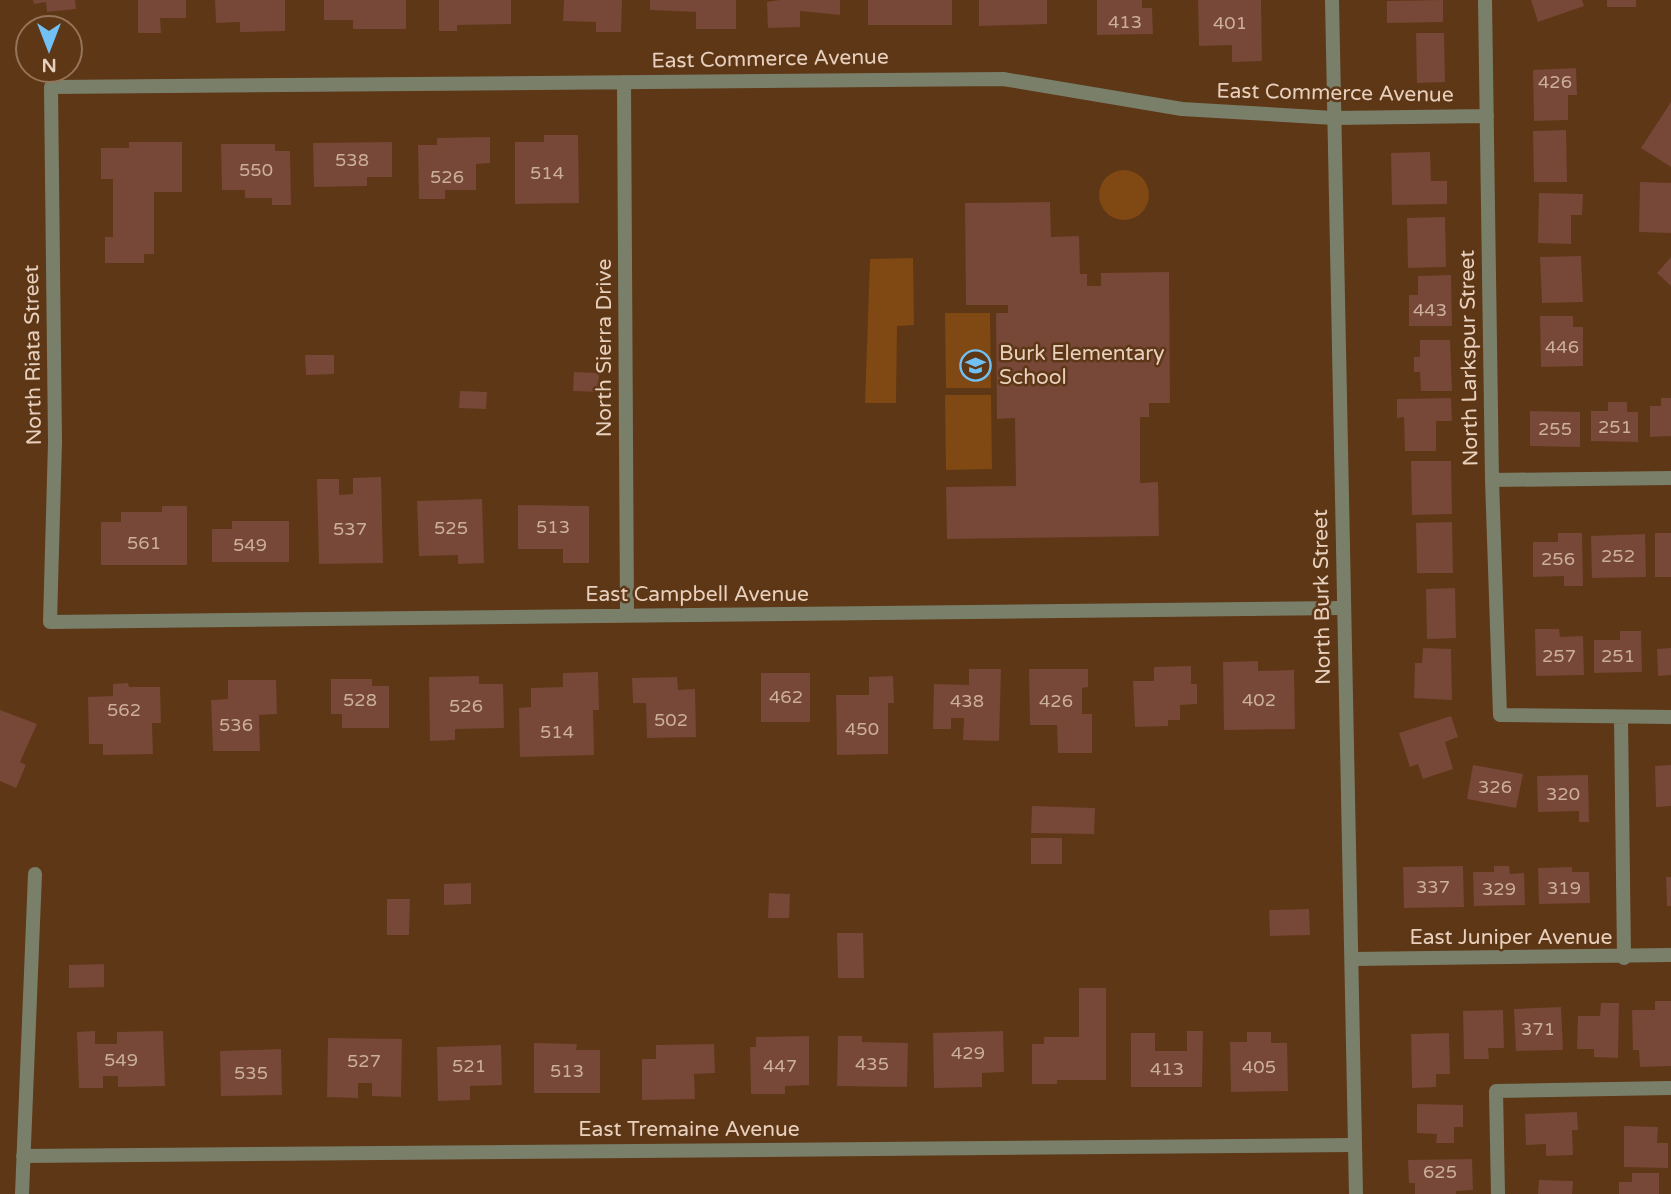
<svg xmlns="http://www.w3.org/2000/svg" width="1671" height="1194" font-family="'Varela Round',sans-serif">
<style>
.green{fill:#804812}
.building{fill:#774737}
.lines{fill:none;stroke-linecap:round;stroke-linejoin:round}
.minor{stroke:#7a7f6a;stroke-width:14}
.tertiary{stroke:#7a7f6a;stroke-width:14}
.labels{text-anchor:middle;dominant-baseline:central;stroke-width:5;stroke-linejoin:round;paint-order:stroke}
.number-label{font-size:18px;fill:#ccae9c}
.street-label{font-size:21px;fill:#e8d0be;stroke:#5d3716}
.poi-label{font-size:21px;fill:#e8d0be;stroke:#5d3716;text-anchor:start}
</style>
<rect width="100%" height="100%" fill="#5d3716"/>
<path class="green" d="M1099 195a25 25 0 1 1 50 0a25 25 0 1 1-50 0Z
M913,258L914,325L897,326L896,403H865L870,259Z
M945,313H990L991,388H946Z
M945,395H991L992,469L946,470Z"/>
<path class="building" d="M33,0H75L76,9L47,12L46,2L34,4Z
M138,0H186V18H160L161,33H138Z
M215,0H285V31L240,32V22L216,23Z
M324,0H406V29H353V20H324Z
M439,0H511V24L457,25V31H439Z
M564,0H622L621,32H596V22L563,21Z
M650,0H736V29H696V12L650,10Z
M779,0H840V15L800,11V27L768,28L767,2Z
M868,0H952V25H868Z
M979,0H1047V24L979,26Z
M1097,0H1142V8H1152L1153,34L1097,35Z
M1198,0H1261L1262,61L1232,62V45L1199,46Z
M1443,0V22L1387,23V1Z
M1531,0H1582L1584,6L1538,22Z
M1607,0H1636V7H1607Z
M1416,33H1444L1445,82L1417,83Z
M1576,68L1577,95H1568V120L1534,121L1533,70Z
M1671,102V167L1641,148Z
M1566,130L1567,182H1534L1533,131Z
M544,135H578L579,203L515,204V142H544Z
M490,137V163L476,164V190H445V199H419L418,145H437V138Z
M129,142H182V192H154V254H144V263H105V237H113V179H101V148H129Z
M392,142V177H367V186L314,187L313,143Z
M221,144H275V151H290L291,205H272V198H245V190H222Z
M1430,152L1431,181H1447V204L1392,205L1391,153Z
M1640,182L1671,183V233L1639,232Z
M1539,193L1583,194L1582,215H1571V244L1538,243Z
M1050,202L1051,237L1079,236L1080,274H1087V286H1101V273L1169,272L1170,403H1149V417H1140V483L1158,482L1159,536L947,539L946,487L1016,486L1015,418L997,419L996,313H1008V305H966L965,203Z
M1445,217L1446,267L1408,268L1407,218Z
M1581,256L1583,302L1542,303L1540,257Z
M1671,257V286L1657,273Z
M1451,275L1452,326H1409V295H1418V276Z
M1540,316H1573V327H1583V366L1541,367Z
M1420,340H1450L1452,391H1421L1420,372H1414V357H1420Z
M305,355H334V374L306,375Z
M574,372L599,373L598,392L573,391Z
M460,391L487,392L486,409L459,408Z
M1451,398L1452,421H1436V451H1405L1404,417L1397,418V399Z
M1661,398H1671V436L1650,437V406H1661Z
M1608,402H1627V412H1638V442L1591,441V411H1608Z
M1530,411L1580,412V447L1530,446Z
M1411,461H1451L1452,514L1412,515Z
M381,477L383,563L319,564L317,479H339V495L353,494V478Z
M482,499L484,563L458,564V555L419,556L417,501Z
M518,505L589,506V563H563V549H518Z
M162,506H187V565H101V522H121V512H162Z
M232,521H289V562H212V529H232Z
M1452,522L1453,573H1417L1416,523Z
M1558,533H1582L1583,586H1564V576L1533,577V542H1558Z
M1655,533H1671V577H1655Z
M1645,534L1646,577L1592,578L1591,536Z
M1455,588L1456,638L1427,639L1426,589Z
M1535,629H1559L1560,637L1583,636L1584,675L1536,676Z
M1620,631H1641L1642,672L1594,673V640H1620Z
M1423,648L1451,649L1452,700L1414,698L1415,663H1422Z
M1671,648V675L1658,676L1657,649Z
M1258,661V671L1294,670L1295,729L1224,730L1223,662Z
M1191,666V684H1197V704L1180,705V720H1168V726L1135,727L1133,681H1154V667Z
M969,669H1001L999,741L963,740L964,718H951V729H933L934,684L969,685Z
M1029,669H1088V687L1082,688V714H1092V753H1058L1057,725H1030Z
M598,672L599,710H593L594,755L520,757L519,708L531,707V688L563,687V673Z
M761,673H810V722H761Z
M479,676V684H503L504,728L455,729V740L430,741L429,677Z
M893,676L894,703H888V754L837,755L836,695H869V677Z
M677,677L678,690L695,689L696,737L647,738L646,703H633L632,678Z
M331,679H372V686H389V728H342V714H331Z
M228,680H276L277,714L259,715L260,751H213L211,700L228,699Z
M128,683L129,687H160L161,723H152L153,754L103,755V744H89L88,697L113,696V684Z
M0,710L37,724L20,762L26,765L16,788L0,781Z
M1451,716L1458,737L1445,742L1453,769L1423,779L1418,764L1410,767L1399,733Z
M1473,765L1523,774L1516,808L1467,799Z
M1671,765V806L1656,807L1655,766Z
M1588,775L1589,822H1579V811L1538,812L1537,776Z
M1032,806L1095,808L1094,834L1031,833Z
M1031,838H1062V864H1031Z
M1463,866L1464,907L1404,908L1403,867Z
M1494,866H1509L1510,874L1524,873L1525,905L1474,906L1473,872H1494Z
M1572,867V872H1589L1590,903L1539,904L1538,868Z
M1666,877H1671V906H1667Z
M471,883V904L444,905V884Z
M769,893L790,894L789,918H768Z
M387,899H410L409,935H387Z
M1309,909L1310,935L1270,936L1269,910Z
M837,933H863L864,978H838Z
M104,964V987L69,988V965Z
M1079,988H1106V1080H1057V1084H1032V1044H1044V1037H1079Z
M1655,1001H1671V1066L1640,1067L1639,1050H1633L1632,1010H1655Z
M1601,1003H1619L1618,1058L1594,1057V1049H1577L1578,1016H1600Z
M1561,1007L1563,1050L1516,1051L1514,1009Z
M1503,1010L1504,1048H1488L1489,1059H1464L1463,1011Z
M95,1031V1044H117V1032L163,1031L165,1086L118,1087V1076H103V1088H79L77,1032Z
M1003,1031L1004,1072L982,1073V1087L934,1088L933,1033Z
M1187,1031H1203L1202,1087H1131V1033H1155V1051H1187Z
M1247,1032H1271V1043H1287L1288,1091L1231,1092L1230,1042H1247Z
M1449,1033L1450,1074H1436V1087L1412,1088L1411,1034Z
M809,1036V1085L785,1086V1094H751L750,1047H756V1037Z
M838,1036H862V1042L908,1043L907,1087L837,1086Z
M328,1038L402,1039L401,1097L372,1096V1083H358V1098L327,1097Z
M534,1043L577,1044L576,1050H600V1093H534Z
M714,1044L715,1073L694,1074L695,1099L642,1100V1059H656V1045Z
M501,1045L502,1085L470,1086V1100L438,1101L437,1047Z
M281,1049L282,1095L221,1096L220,1051Z
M1417,1104L1463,1105V1127H1454V1143H1436L1437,1134L1417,1133Z
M1577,1112L1578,1130H1572L1573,1155L1546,1156V1144L1526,1145L1525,1114Z
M1624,1126L1658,1127L1657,1143H1668V1168L1624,1167Z
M1472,1159L1473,1190L1456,1191V1194H1415V1183H1409L1408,1160Z
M1632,1173H1659V1194H1619V1182H1632Z
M1539,1180L1573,1181L1572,1194H1538Z"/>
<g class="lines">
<path class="minor" d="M1485,0L1492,480L1500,715L1671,717
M624,82L627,615
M1492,480L1671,478
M1343,608L50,622L55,442L51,87L1003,79L1182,109L1334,118L1487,116
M1621,718L1624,958
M1352,959L1671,955
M23,1156L1354,1145
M22,1194L35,874
M1498,1194L1496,1091L1671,1088"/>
<path class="tertiary" d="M1332,0L1356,1194"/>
</g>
<defs>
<symbol id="school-ring" viewBox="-11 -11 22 22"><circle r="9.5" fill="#5d3716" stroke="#72c1f5" stroke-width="1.5"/><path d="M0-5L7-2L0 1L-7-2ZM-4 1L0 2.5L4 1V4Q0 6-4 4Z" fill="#72c1f5"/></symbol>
</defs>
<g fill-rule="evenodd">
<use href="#school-ring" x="958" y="348" width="35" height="35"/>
</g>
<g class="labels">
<g class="number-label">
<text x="1125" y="22">413</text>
<text x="1230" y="23">401</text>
<text x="1555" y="82">426</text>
<text x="352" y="160">538</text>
<text x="256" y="170">550</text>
<text x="547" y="173">514</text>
<text x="447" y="177">526</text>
<text x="1430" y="310">443</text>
<text x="1562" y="347">446</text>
<text x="1615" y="427">251</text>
<text x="1555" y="429">255</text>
<text x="553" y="527">513</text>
<text x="451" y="528">525</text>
<text x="350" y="529">537</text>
<text x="144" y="543">561</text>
<text x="250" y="545">549</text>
<text x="1618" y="556">252</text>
<text x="1558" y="559">256</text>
<text x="1559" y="656">257</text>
<text x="1618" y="656">251</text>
<text x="786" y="697">462</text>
<text x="360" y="700">528</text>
<text x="1259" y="700">402</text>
<text x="967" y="701">438</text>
<text x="1056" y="701">426</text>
<text x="466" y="706">526</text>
<text x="124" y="710">562</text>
<text x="671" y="720">502</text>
<text x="236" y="725">536</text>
<text x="862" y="729">450</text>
<text x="557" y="732">514</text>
<text x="1495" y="787">326</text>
<text x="1563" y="794">320</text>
<text x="1433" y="887">337</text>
<text x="1564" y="888">319</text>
<text x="1499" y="889">329</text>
<text x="1538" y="1029">371</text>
<text x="968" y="1053">429</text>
<text x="121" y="1060">549</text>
<text x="364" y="1061">527</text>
<text x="872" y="1064">435</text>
<text x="469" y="1066">521</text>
<text x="780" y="1066">447</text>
<text x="1259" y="1067">405</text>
<text x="1167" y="1069">413</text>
<text x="567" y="1071">513</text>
<text x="251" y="1073">535</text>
<text x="1440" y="1172">625</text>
</g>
<g class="street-label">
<text transform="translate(770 59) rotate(-1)">East Commerce Avenue</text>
<text transform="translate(1335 93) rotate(1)">East Commerce Avenue</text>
<text transform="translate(604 348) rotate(-90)">North Sierra Drive</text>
<text transform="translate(33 355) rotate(-91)">North Riata Street</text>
<text transform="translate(1469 358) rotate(-91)">North Larkspur Street</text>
<text x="697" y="594">East Campbell Avenue</text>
<text transform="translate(1322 597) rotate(-91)">North Burk Street</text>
<text x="1511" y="937">East Juniper Avenue</text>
<text x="689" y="1129">East Tremaine Avenue</text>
</g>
<g class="poi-label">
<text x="999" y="353">Burk Elementary<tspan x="999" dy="24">School</tspan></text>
</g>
</g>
<g transform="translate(49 49) rotate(180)"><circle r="33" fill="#5d3716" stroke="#957459" stroke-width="2"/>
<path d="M0-5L12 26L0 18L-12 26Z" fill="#72c1f5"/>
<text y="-10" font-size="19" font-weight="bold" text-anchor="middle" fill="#e8d0be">N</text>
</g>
</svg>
